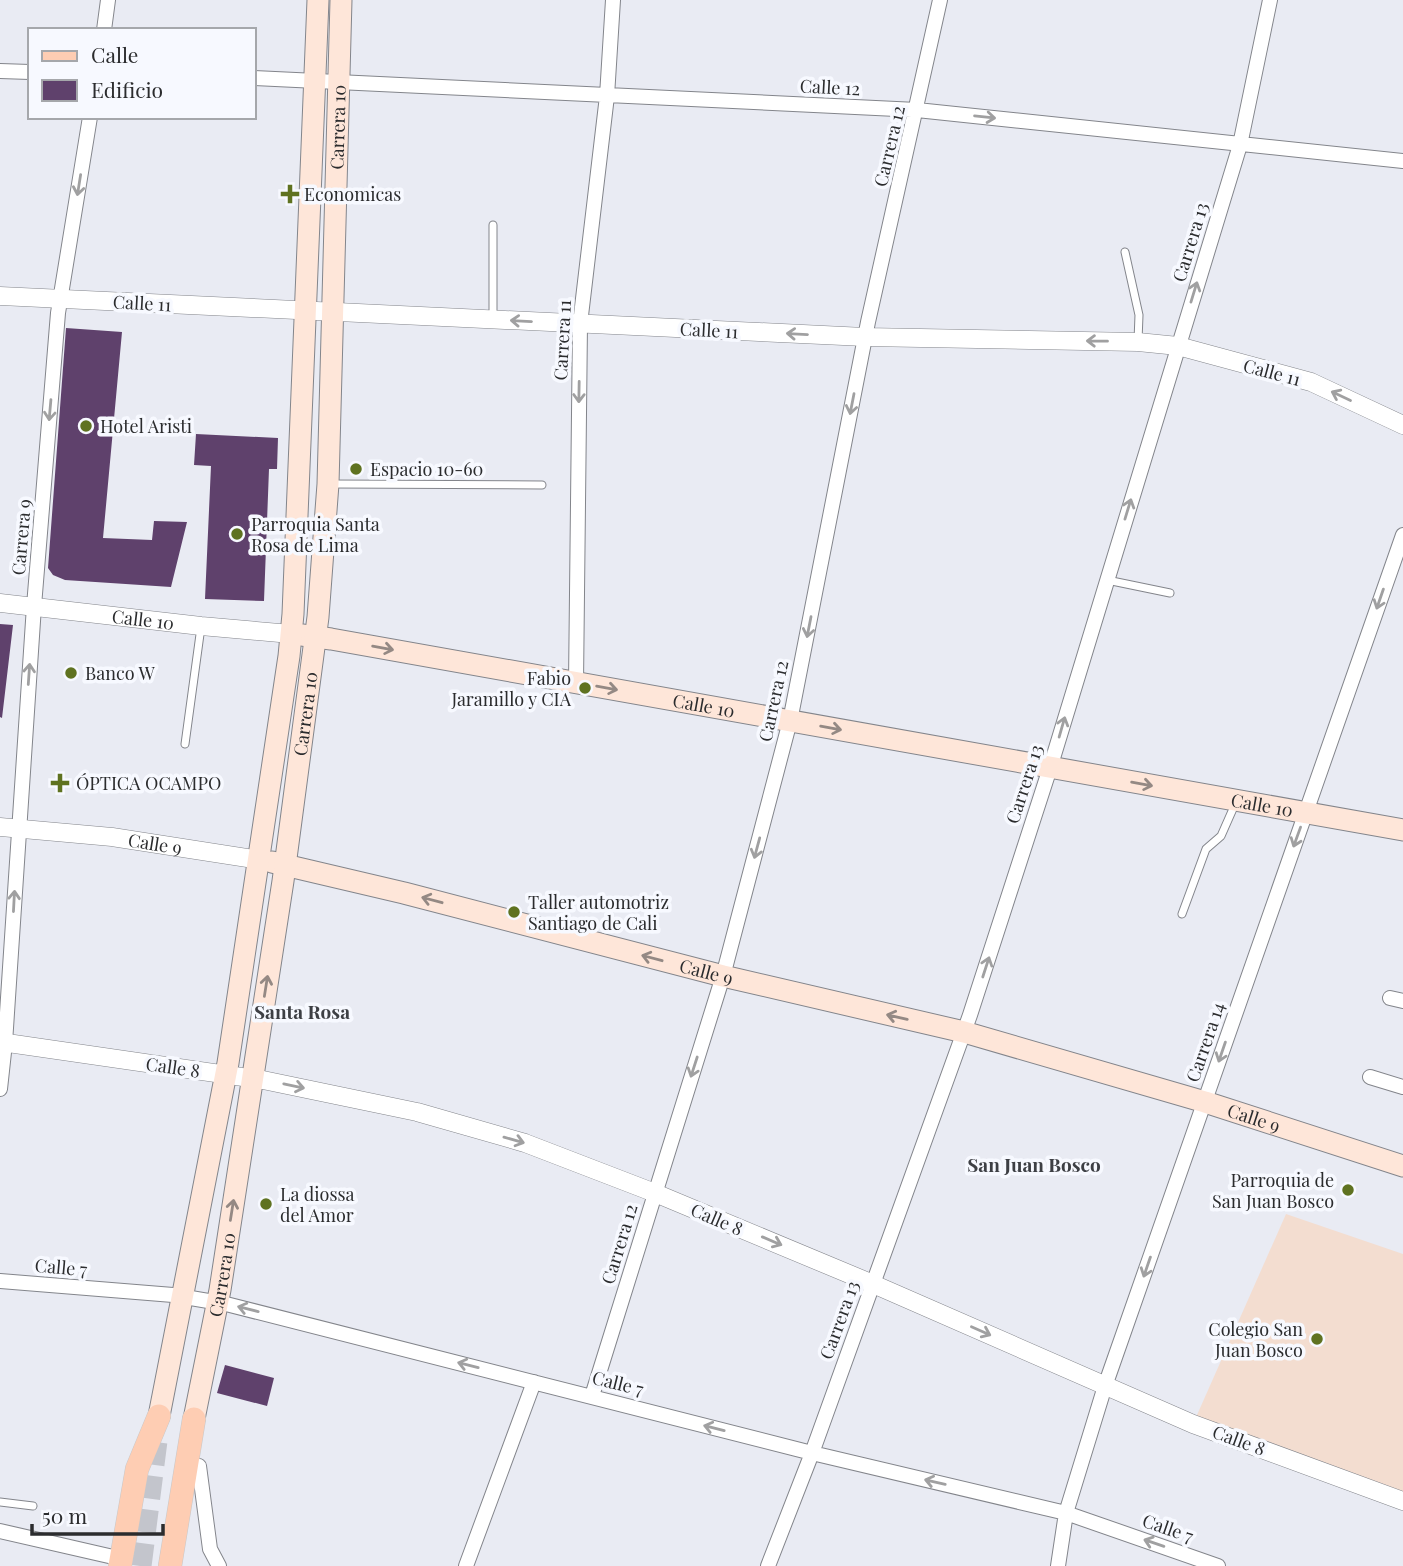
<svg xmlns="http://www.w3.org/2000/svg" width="1403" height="1566" font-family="'Playfair Display',serif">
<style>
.education{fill:#f3ddd0}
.building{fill:#5f416c}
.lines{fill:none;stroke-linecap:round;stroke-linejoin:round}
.primary-tunnel{stroke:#c3c5cc;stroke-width:23;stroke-dasharray:23 11;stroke-linecap:butt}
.service-casing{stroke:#83858b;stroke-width:9}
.minor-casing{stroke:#83858b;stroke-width:16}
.tertiary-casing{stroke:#83858b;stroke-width:19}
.secondary-casing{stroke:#83858b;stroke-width:23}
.primary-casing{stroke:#c8c8c9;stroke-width:24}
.service{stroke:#fff;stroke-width:7}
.minor{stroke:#fff;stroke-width:14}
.tertiary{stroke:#fff;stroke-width:18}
.secondary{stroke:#fee6d9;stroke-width:21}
.primary{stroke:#fecdb3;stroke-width:23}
.oneway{stroke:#a0a0a1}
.oneway2{stroke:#948984}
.poi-dot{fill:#5f7220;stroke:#f7f9ff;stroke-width:2.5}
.labels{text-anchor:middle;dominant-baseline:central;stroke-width:7;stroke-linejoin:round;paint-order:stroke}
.street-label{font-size:18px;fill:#2b2c2e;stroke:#f7f9ff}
.poi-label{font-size:18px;fill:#2b2c2e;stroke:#f7f9ff;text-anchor:start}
.neighbourhood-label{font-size:19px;font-weight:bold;fill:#3d3f44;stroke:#f7f9ff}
</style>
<rect width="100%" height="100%" fill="#e9ebf3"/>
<path class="education" d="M1286,1214L1403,1254V1501L1193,1424Z"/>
<path class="building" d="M66,328L122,332L103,538L152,540L154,521L187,522L171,587L65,580L53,575L48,568Z
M196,434L278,438L277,469H269L264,601L205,599L211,466L194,465Z
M0,624L13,625L2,718L0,717Z
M225,1365L274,1378L267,1406L217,1393Z"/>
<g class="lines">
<path class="primary-tunnel" d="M140,1566L157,1433"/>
<defs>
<path id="service" d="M1125,252L1139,315L1138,341
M493,319V225
M332,484L542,485
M1107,580L1170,593
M185,744L201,627
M1182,914L1206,849L1221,836L1236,802
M0,1502L33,1506"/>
<path id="minor" d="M104,30L108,0
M0,71L30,72
M254,78L917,110L1403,161
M576,683L580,324L607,96L613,0
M1390,998L1403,1001
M1370,1077L1403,1087
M0,1089L5,1043L34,606L58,313L90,117
M0,1281L173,1295L226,1304L812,1453L1066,1513L1218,1566
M592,1396L723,976L790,721L868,322L940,0
M199,1466L210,1549L219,1566
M0,1531L122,1559
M466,1566L534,1382
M768,1566L812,1453L970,1015L1050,768L1240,145L1270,0
M1058,1566L1066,1513L1105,1386L1403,535"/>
<g id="tertiary">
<path d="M0,296L865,337L1138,342L1178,346L1311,382L1403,425"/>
<path id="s1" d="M0,603L201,626L291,634"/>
<path id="s2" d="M0,827L112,837L260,860"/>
<path d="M0,1042L263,1080L417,1112L525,1143L655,1193L873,1284L1193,1424L1403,1501"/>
</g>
<g id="secondary">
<path id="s3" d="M302,635L331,639L1403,830"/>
<path id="s4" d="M272,862L404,893L723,976L964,1032L1205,1102L1403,1166"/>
<path d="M159,1416L228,1063L289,656L293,614L318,0"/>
<path id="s5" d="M194,1419L220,1290L283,881L318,617L328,484L341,0"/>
</g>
<path id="primary" d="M120,1566L137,1469L159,1416
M170,1566L194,1419"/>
</defs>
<use href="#service" class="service-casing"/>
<use href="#minor" class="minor-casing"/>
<use href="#tertiary" class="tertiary-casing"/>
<use href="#secondary" class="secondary-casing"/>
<use href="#primary" class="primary-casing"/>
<use href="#service" class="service"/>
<use href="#minor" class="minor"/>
<use href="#tertiary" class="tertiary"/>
<use href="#secondary" class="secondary"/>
<use href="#primary" class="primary"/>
</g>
<defs><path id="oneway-shaft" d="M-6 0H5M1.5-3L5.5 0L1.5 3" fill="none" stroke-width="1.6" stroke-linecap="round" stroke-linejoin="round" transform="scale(1.75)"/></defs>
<g class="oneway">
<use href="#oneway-shaft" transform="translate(985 117) rotate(6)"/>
<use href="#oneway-shaft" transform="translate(79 185) rotate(99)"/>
<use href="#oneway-shaft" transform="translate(1194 292) rotate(-73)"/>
<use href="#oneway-shaft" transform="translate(521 321) rotate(-177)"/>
<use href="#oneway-shaft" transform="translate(797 334) rotate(-177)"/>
<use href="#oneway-shaft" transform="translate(1097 341) rotate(-179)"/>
<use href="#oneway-shaft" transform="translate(579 392) rotate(91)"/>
<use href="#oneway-shaft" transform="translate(1341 396) rotate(-155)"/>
<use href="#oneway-shaft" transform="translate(852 404) rotate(101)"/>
<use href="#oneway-shaft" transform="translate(50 410) rotate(95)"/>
<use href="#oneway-shaft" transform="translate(1128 509) rotate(-73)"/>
<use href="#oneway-shaft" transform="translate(1380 599) rotate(109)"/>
<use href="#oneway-shaft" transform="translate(809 627) rotate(101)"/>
<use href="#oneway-shaft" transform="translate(29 674) rotate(-86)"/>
<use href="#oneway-shaft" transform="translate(1062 727) rotate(-74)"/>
<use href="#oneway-shaft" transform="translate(1297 837) rotate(110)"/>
<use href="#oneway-shaft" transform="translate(757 848) rotate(105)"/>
<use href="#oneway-shaft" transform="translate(14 901) rotate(-87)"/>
<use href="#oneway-shaft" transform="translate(986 967) rotate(-72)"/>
<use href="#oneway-shaft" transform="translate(1222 1052) rotate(109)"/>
<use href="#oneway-shaft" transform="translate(694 1067) rotate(108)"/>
<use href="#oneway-shaft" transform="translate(294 1086) rotate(12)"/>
<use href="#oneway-shaft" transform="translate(514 1140) rotate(16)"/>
<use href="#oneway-shaft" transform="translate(772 1241) rotate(23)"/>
<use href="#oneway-shaft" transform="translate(1147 1267) rotate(109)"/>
<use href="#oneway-shaft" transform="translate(248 1309) rotate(-166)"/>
<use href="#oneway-shaft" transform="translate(981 1331) rotate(24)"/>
<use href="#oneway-shaft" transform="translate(468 1365) rotate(-166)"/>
<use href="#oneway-shaft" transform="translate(714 1428) rotate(-166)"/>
<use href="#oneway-shaft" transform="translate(935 1482) rotate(-167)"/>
<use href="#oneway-shaft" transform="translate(1154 1543) rotate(-161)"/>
</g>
<g class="oneway2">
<use href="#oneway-shaft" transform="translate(383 648) rotate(10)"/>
<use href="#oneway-shaft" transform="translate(607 688) rotate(10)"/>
<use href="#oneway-shaft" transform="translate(831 728) rotate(10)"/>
<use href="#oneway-shaft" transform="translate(1142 784) rotate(10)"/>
<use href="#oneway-shaft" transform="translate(432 900) rotate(-165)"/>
<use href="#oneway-shaft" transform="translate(652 958) rotate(-165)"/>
<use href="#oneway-shaft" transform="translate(266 986) rotate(-81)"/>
<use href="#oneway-shaft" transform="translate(897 1017) rotate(-167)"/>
<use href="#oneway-shaft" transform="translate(232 1210) rotate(-81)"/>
</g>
<g class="poi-dot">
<path d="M286.5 183.5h7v7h7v7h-7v7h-7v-7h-7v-7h7z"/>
<circle cx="86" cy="426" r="7"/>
<circle cx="356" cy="469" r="7"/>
<circle cx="237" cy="534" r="7"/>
<circle cx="71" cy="673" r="7"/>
<circle cx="585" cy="688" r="7"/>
<path d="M56.5 772.5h7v7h7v7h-7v7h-7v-7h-7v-7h7z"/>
<circle cx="514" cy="912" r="7"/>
<circle cx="1348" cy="1190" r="7"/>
<circle cx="266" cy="1204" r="7"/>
<circle cx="1317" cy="1339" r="7"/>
</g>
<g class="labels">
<g class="street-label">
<text transform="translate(830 87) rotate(3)">Calle 12</text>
<text stroke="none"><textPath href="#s5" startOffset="1302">Carrera 10</textPath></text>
<text transform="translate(889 146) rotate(-77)">Carrera 12</text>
<text transform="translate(1190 242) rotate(-73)">Carrera 13</text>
<text transform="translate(142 303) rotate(3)">Calle 11</text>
<text transform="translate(709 330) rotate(3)">Calle 11</text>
<text transform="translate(562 340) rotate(-87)">Carrera 11</text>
<text transform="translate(1272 372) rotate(15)">Calle 11</text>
<text transform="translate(21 537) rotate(-85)">Carrera 9</text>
<text stroke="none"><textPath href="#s1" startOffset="144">Calle 10</textPath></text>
<text transform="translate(773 701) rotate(-78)">Carrera 12</text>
<text stroke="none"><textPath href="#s3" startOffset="408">Calle 10</textPath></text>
<text stroke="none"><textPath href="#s5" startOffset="714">Carrera 10</textPath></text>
<text transform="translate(1024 784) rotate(-72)">Carrera 13</text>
<text stroke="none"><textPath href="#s3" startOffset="975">Calle 10</textPath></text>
<text stroke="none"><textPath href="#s2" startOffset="156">Calle 9</textPath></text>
<text stroke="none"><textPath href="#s4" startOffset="448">Calle 9</textPath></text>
<text transform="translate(1205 1042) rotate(-71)">Carrera 14</text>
<text transform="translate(173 1067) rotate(8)">Calle 8</text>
<text stroke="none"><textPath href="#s4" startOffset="1015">Calle 9</textPath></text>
<text transform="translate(717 1219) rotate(23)">Calle 8</text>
<text transform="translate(619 1244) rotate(-73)">Carrera 12</text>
<text transform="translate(61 1267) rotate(5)">Calle 7</text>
<text stroke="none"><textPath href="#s5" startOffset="147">Carrera 10</textPath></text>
<text transform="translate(839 1320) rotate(-70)">Carrera 13</text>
<text transform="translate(618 1383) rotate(14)">Calle 7</text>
<text transform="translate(1239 1440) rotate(20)">Calle 8</text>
<text transform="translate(1168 1528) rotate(19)">Calle 7</text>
</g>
<g class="poi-label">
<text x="304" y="194">Economicas</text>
<text x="100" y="426">Hotel Aristi</text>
<text x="370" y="469">Espacio 10-60</text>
<text x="251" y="524">Parroquia Santa<tspan x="251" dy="21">Rosa de Lima</tspan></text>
<text x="85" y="673">Banco W</text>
<text x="571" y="678" text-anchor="end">Fabio<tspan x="571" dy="21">Jaramillo y CIA</tspan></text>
<text x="76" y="783">ÓPTICA OCAMPO</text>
<text x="528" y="902">Taller automotriz<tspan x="528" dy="21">Santiago de Cali</tspan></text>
<text x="1334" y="1180" text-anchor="end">Parroquia de<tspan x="1334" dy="21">San Juan Bosco</tspan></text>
<text x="280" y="1194">La diossa<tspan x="280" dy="21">del Amor</tspan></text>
<text x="1303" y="1329" text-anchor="end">Colegio San<tspan x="1303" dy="21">Juan Bosco</tspan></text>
</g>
<g class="neighbourhood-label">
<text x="302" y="1011">Santa Rosa</text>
<text x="1034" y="1164">San Juan Bosco</text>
</g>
</g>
<rect x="28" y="28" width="228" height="91" fill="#f7f9ff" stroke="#a5a7ab" stroke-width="2"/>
<rect x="42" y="51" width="35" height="10" fill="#fecdb3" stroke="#a5a7ab" stroke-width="2"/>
<text x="91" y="63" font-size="21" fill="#2b2c2e">Calle</text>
<rect x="42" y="80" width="35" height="21" fill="#5f416c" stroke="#a5a7ab" stroke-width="2"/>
<text x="91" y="98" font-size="21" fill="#2b2c2e">Edificio</text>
<path d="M32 1524v10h131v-10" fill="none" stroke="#2b2c2e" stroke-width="3.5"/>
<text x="42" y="1524" font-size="21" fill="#2b2c2e" stroke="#f7f9ff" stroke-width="5" paint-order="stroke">50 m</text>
</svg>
